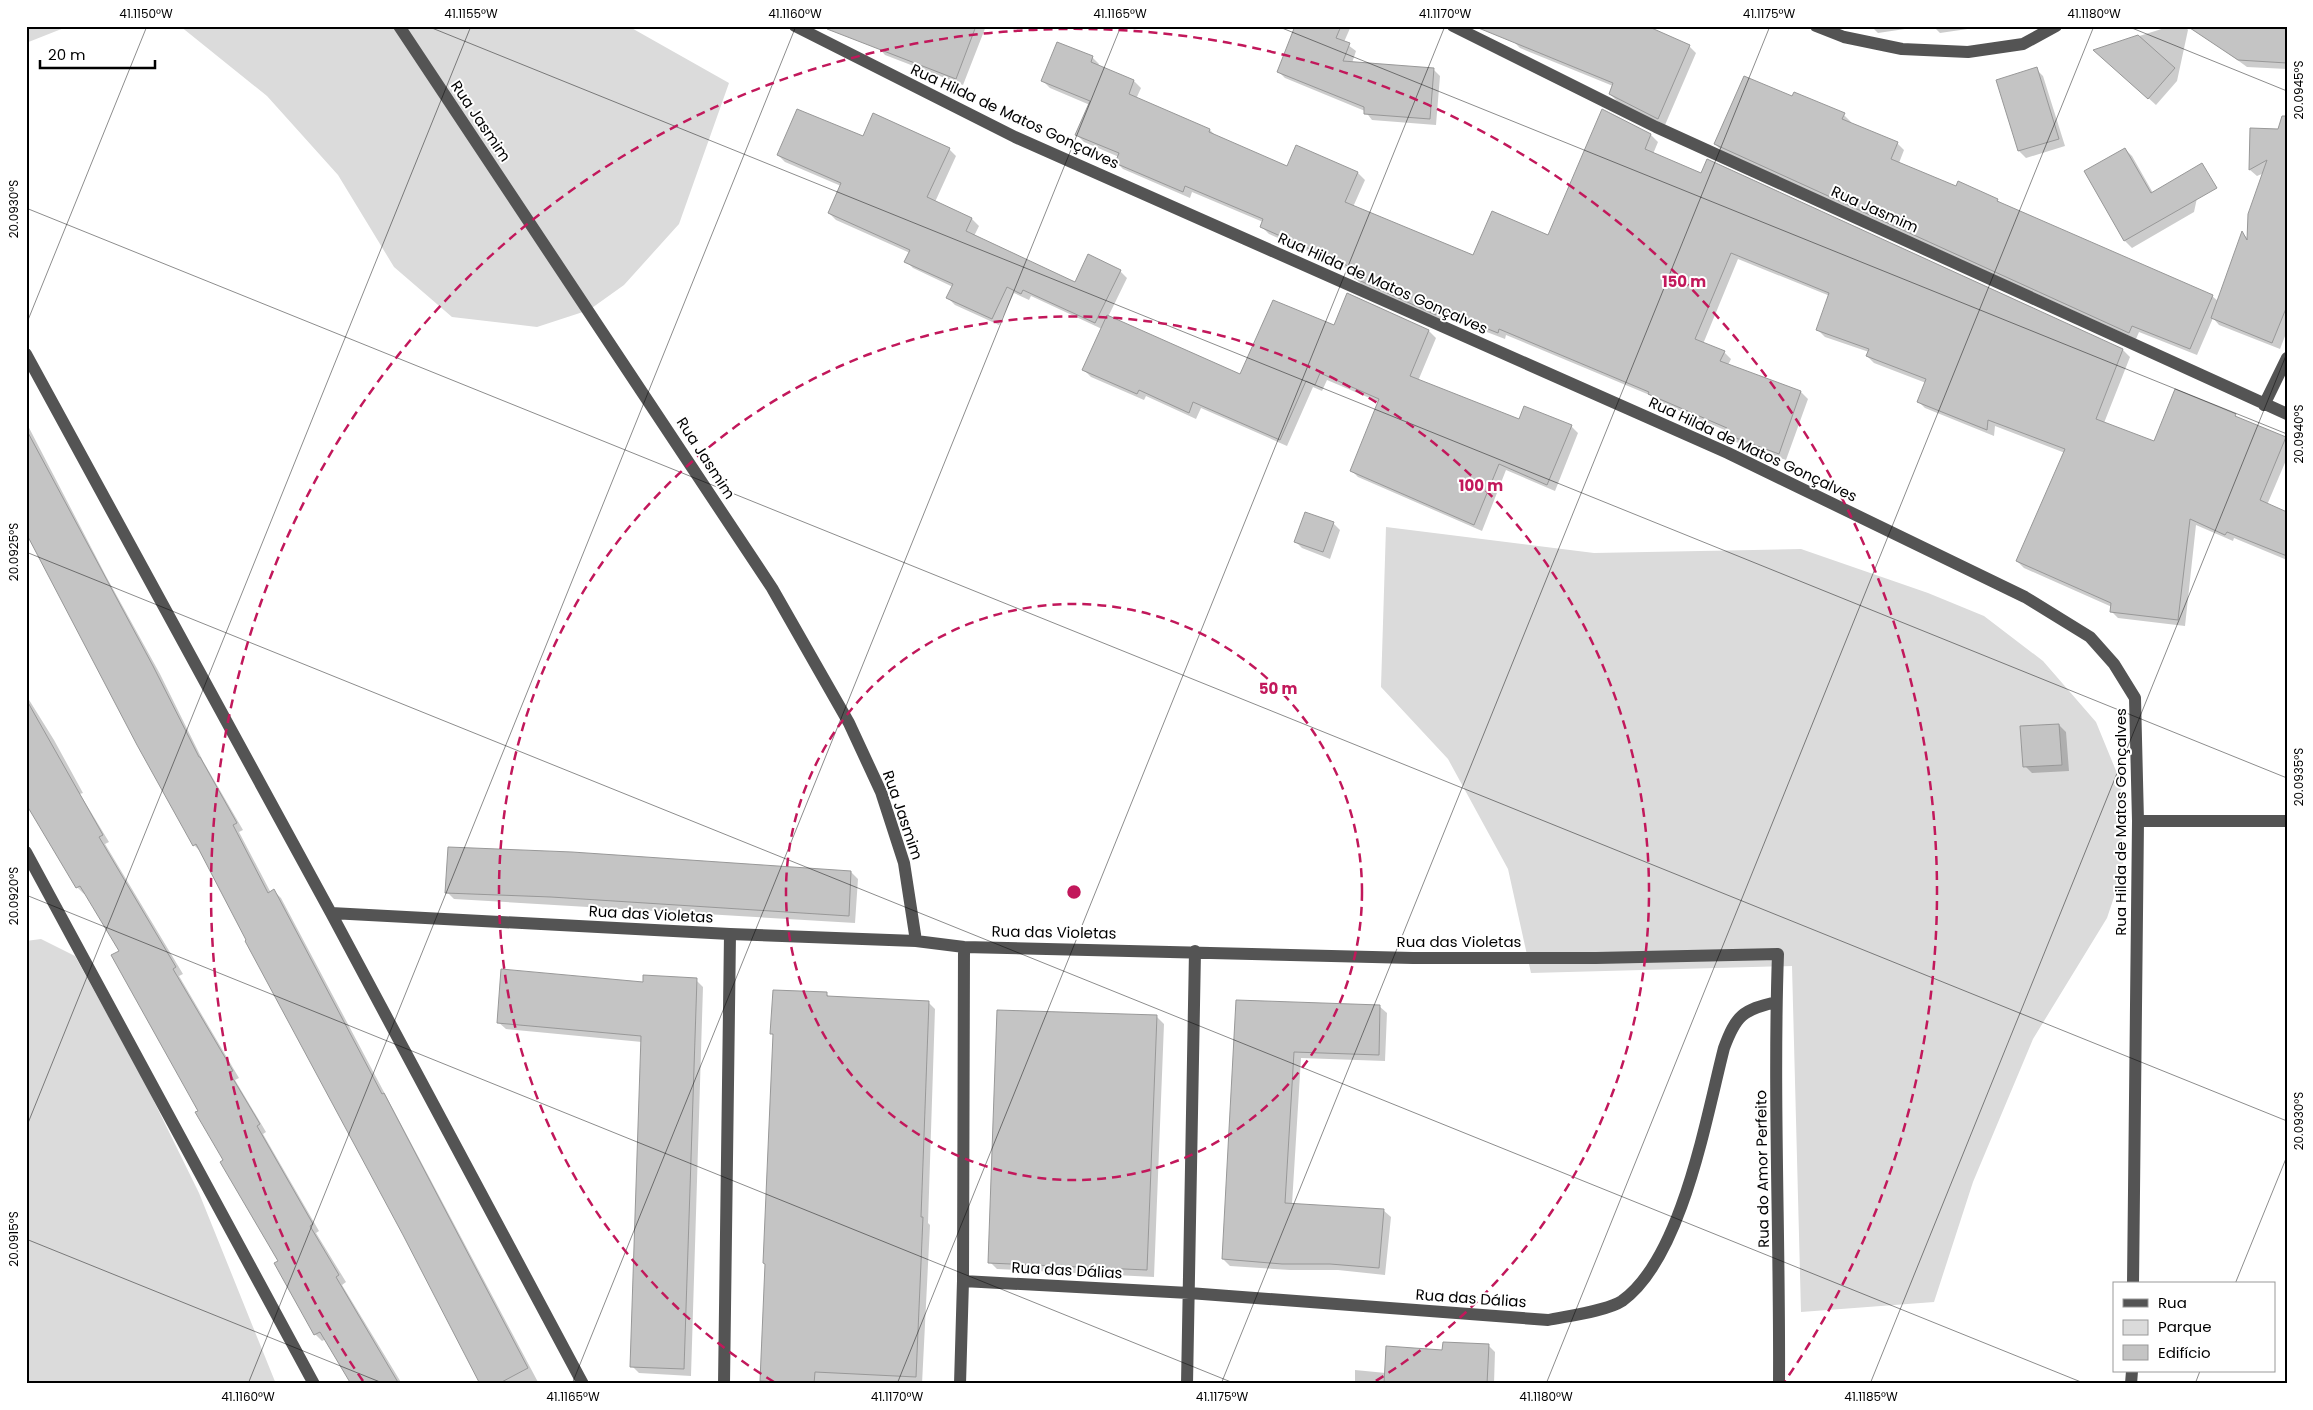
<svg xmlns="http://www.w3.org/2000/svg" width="2313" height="1410" font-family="Poppins,sans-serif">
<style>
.green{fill:#dbdbdb}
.shadow{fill:#0003}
.building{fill:#c4c4c4;stroke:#989898}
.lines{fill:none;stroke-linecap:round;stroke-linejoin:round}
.minor{stroke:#545454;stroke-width:12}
.ticks{fill:none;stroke:#000;stroke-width:1;stroke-opacity:0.45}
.ring{fill:none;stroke:#c2185b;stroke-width:2.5;stroke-dasharray:9 6}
.labels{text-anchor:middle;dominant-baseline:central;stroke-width:4;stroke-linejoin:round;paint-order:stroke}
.street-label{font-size:15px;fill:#000;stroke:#fff}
.centre{fill:#c2185b;stroke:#fff;stroke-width:2.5}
.ring-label{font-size:15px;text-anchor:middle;font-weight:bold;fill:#c2185b;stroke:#fff;stroke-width:4;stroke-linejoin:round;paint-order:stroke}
.neatline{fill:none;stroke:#000;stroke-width:2}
.ticks-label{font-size:12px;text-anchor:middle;fill:#000}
</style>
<rect width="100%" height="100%" fill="#fff"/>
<path class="green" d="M26,26H69L26,43Z
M180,26H628L729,83L679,224L624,285L589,310L537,327L452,317L394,267L338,175L267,96Z
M1386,527L1594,553L1801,549L1928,593L1984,616L2043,661L2096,722L2121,783L2123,870L2107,918L2033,1039L1973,1182L1934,1302L1801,1312L1792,966L1531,973L1508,869L1448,759L1381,687Z
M41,939L75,956L144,1081L199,1193L276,1384H26V941Z"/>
<path class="shadow" d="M823,26H986L963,85L885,55L878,47Z
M1296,26H1351L1344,42L1356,51L1352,63L1433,69L1440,76L1436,125L1372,120L1365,111L1285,78L1278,71Z
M1519,26H1644L1689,46L1696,53L1665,125L1617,101L1610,94L1613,86L1520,48L1513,41Z
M1871,26H1925L1878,33Z
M1933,26H1988L1940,33Z
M2171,26H2185L2188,30L2177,81L2156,105L2095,50Z
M2287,26V69L2247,67L2210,40Z
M1092,57L1099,64L1098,66L1134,81L1141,88L1136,99L1210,130L1217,137L1288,167L1297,146L1358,173L1365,180L1353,207L1474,257L1549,237L1651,135L1658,142L1653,154L2123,350L2130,357L2104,423L2155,443L2235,415L2239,419L2285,438L2287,458L2267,505L2287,513V560L2234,538L2233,541L2196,525L2185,626L2118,618L2111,611L2112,607L2024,568L2017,561L2065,453L1995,426L1994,436L1925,408L1918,401L1926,383L1874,363L1867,356L1869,352L1825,337L1818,330L1830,296L1738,259L1703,344L1724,352L1731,359L1728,365L1801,392L1808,399L1786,460L1733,441L1726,434L1727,431L1657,401L1652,396L1506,335L1505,339L1445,316L1443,321L1362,285L1355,278L1357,273L1269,234L1262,227L1263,222L1192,192L1190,198L1123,169L1116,162L1119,157L1084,142L1077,135L1090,105L1050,88L1043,81Z
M2036,69L2043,76L2065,146L2026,158L2019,151L1998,81Z
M1793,98L1844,115L1851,122L1850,124L1897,143L1904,150L1899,163L1957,188L1997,200L2003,205L2212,296L2218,301L2242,233L2248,239L2287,228V331L2280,349L2219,325L2213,318L2197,355L2139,332L2136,339L1722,151L1715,144Z
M2251,129L2287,130L2264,173L2257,176L2250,170Z
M863,138L949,149L956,156L935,202L972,219L979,226L974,236L1076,283L1120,271L1127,278L1108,317L1241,375L1335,327L1429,331L1436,338L1418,381L1519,421L1571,426L1578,433L1555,491L1506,470L1482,531L1358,477L1351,470L1379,402L1327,380L1322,391L1313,387L1287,446L1201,408L1196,419L1146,396L1144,400L1091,377L1084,370L1102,329L1031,296L1029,300L1014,293L999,325L955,305L948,298L953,287L913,268L906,261L910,253L836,220L829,213L841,186L785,162L778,155Z
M2125,149L2132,156L2153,193L2202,175L2194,212L2132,248L2125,241L2085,172Z
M26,422L107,578L160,674L203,761L243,830L239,832L271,893L274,891L281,898L539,1384H481L438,1300L201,852L194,845L26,532Z
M1333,523L1340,530L1330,559L1302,548L1295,541Z
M26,689L29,694L26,695L54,740L83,793L80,794L109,842L105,844L183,974L179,976L239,1078L235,1080L266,1132L263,1134L319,1231L316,1233L346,1282L342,1285L402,1384H352L326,1339L322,1341L315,1334L280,1261L199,1111L120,951L86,893L84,894L77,887L26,794Z
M2059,725L2066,732L2069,771L2032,773L2025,766Z
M851,872L858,879L855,923L454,899L447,892Z
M696,980L703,987L691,1376L639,1373L632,1366L642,1042L506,1029L498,1022L644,983Z
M826,994L830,997L928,1002L935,1009L928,1223L930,1225L922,1384H761L774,1036L772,1034Z
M1237,1001L1379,1006L1387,1013L1385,1061L1301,1058L1292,1204L1383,1210L1391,1217L1385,1275L1338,1270H1290L1230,1266L1223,1259Z
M1157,1017L1164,1024L1154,1277L997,1269L990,1262Z
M1488,1345L1495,1352L1494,1384H1355V1370L1386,1373L1443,1351Z"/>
<path class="building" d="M827,26H976L956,79L827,29Z
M1295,26H1341L1336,38L1350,43L1343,61L1434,68L1430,119L1364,114V107L1277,72Z
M1647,26L1690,45L1658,119L1609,94L1613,83L1476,27Z
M2187,26H2287V63L2238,60Z
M2138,35L2175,68L2148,99L2093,50Z
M1057,42L1093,56L1091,62L1134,80L1129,94L1210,129L1209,132L1287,166L1296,145L1358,172L1345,202L1473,255L1492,211L1548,235L1602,109L1651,134L1645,149L1701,173L1707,159L2123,349L2096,419L2154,441L2175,389L2236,414L2235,416L2286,437L2260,500L2287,512V556L2227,532L2225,535L2190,519L2178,620L2110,612L2111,603L2016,561L2065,449L1988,420L1987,430L1917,402L1926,379L1866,356L1869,349L1816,330L1829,293L1731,253L1695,339L1725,351L1720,361L1801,391L1779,454L1725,434L1727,428L1648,394L1649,392L1499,329L1498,333L1438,309L1436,315L1354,278L1357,270L1260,227L1263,219L1185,186L1183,192L1115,163L1119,153L1075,135L1090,101L1041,81Z
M2037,67L2059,139L2018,151L1996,80Z
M1744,76L1792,96L1794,92L1845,113L1842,119L1898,142L1891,159L1956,186L1958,181L1998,199L1997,201L2213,295L2190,349L2132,326L2129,333L1714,144Z
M797,109L863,136L873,113L950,148L927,197L972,218L966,231L1075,282L1088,254L1121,270L1095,323L1023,290L1021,294L1007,287L992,319L946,298L953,284L904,262L910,250L828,213L841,183L777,155Z
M2282,116H2287V306L2272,343L2211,318L2242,231L2247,240L2248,214L2267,160L2249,170L2250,128L2278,129Z
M2125,148L2151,193L2202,163L2217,188L2124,241L2084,171Z
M1347,293L1429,330L1410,376L1519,419L1524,406L1572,425L1547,485L1499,464L1474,525L1350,471L1379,399L1320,373L1315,385L1306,381L1280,440L1193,402L1189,413L1139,390L1137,394L1082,370L1107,315L1240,374L1273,300L1334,325Z
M26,429L153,666L199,757H200L237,823L233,825L268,893L274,889L382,1094L384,1093L419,1160L528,1368L498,1384H480L403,1235L245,941L246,940L196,844L193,846L137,745L26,533Z
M1305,512L1334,522L1323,552L1294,542Z
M26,699L103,835L99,837L176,967L173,969L233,1071L229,1072L260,1124L257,1126L313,1224L310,1226L339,1275L336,1277L399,1384H351L320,1332L314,1335L274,1263L278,1261L220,1162L223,1160L195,1112L198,1111L111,955L119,951L80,886L76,888L26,804Z
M2059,724L2062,765L2023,767L2020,726Z
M448,847L572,852L851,871L849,916L551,897L445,893Z
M501,969L643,982V975L697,978L684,1369L630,1367L641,1036L497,1023Z
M773,990L827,992V996L929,1001L921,1217H923L916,1377L815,1372L814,1384L760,1381L765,1264L763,1263L773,1034H770Z
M1236,1000L1380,1005L1379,1055L1294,1052L1285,1203L1384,1209L1379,1268L1330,1264H1282L1222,1259Z
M997,1010L1157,1015L1147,1270L988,1263Z
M1443,1342L1489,1344L1487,1384H1384L1386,1346L1442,1350Z"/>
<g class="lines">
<path class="minor" d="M399,26L772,588L849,723L881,792L904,863L916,941
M795,26L1015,137L1728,453L2025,597L2090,637L2114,664L2135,698L2138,821L2133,1284
M1453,26L1656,127L2287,414
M1816,26L1844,37L1902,49L1968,52L2023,44L2056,26
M26,354L331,913L583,1384
M2264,405L2287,358
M2138,821H2287
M26,852L314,1384
M331,913L730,934L916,941L964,947L1413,958H1596L1778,954C1773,1097 1780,1240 1779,1384
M963,1281L1189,1293L1548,1320C1567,1316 1607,1311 1622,1301C1682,1258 1706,1118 1724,1048C1736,1015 1743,1010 1776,1002
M724,1384L730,934
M960,1384L963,1281L964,947
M1187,1384L1195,951
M2131,1384L2132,1371"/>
</g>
<path class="ticks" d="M427,26L2287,778M1277,26L2287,434M2127,26L2287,91M26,208L2287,1121M26,325L147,26M26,552L2086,1384M26,895L1236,1384M26,1128L471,26M26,1239L385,1384M2235,1284L2287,1156M248,1384L796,26M572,1384L1121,26M897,1384L1445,26M1221,1384L1770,26M1546,1384L2094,26M1870,1384L2287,353M2195,1384L2200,1371"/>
<g class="ring">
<circle cx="1074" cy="892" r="288"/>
<path d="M774 1382A575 575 0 1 1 1374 1382"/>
<path d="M363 1381A863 863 0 1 1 1785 1381"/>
</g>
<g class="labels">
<g class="street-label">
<text transform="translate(1015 116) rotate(25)">Rua Hilda de Matos Gonçalves</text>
<text transform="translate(481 121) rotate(56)">Rua Jasmim</text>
<text transform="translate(1875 209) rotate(24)">Rua Jasmim</text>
<text transform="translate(1383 283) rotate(24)">Rua Hilda de Matos Gonçalves</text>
<text transform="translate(1753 449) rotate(25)">Rua Hilda de Matos Gonçalves</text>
<text transform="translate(706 458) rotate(57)">Rua Jasmim</text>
<text transform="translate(903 815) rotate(71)">Rua Jasmim</text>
<text transform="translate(2120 822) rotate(-90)">Rua Hilda de Matos Gonçalves</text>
<text transform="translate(651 914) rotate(3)">Rua das Violetas</text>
<text transform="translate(1054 932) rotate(1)">Rua das Violetas</text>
<text x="1459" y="941">Rua das Violetas</text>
<text transform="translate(1762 1169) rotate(-91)">Rua do Amor Perfeito</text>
<text transform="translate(1067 1270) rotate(3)">Rua das Dálias</text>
<text transform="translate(1471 1298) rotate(4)">Rua das Dálias</text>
</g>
</g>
<circle cx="1074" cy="892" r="8" class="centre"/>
<g class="ring-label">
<text x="1684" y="287">150 m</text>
<text x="1481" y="491">100 m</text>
<text x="1278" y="694">50 m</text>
</g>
<rect width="2313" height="1410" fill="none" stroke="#ffffff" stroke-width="55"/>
<rect x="2113" y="1282" width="162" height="90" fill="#ffffff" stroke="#999999"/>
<rect x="2123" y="1299" width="25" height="8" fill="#545454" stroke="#999999"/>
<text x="2158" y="1308" font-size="15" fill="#000000">Rua</text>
<rect x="2123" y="1320" width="25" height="15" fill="#dbdbdb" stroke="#999999"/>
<text x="2158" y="1332" font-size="15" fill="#000000">Parque</text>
<rect x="2123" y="1345" width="25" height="15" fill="#c4c4c4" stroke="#999999"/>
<text x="2158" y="1358" font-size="15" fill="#000000">Edifício</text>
<path d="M40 60v8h115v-8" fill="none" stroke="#000000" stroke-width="2.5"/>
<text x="48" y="60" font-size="15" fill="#000000" stroke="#ffffff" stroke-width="4" paint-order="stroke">20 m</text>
<rect x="28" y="28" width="2258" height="1354" class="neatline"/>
<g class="ticks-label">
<text x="146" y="18">41.1150°W</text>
<text x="471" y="18">41.1155°W</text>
<text x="795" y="18">41.1160°W</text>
<text x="1120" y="18">41.1165°W</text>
<text x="1445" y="18">41.1170°W</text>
<text x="1769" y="18">41.1175°W</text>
<text x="2094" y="18">41.1180°W</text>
<text transform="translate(2299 90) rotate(-90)" y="4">20.0945°S</text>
<text transform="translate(14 209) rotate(-90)" y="4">20.0930°S</text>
<text transform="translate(2299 434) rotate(-90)" y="4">20.0940°S</text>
<text transform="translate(14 552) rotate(-90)" y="4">20.0925°S</text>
<text transform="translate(2299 777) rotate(-90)" y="4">20.0935°S</text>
<text transform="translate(14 896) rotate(-90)" y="4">20.0920°S</text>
<text transform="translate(2299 1121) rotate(-90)" y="4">20.0930°S</text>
<text transform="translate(14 1239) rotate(-90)" y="4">20.0915°S</text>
<text x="248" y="1401">41.1160°W</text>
<text x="573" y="1401">41.1165°W</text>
<text x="897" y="1401">41.1170°W</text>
<text x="1222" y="1401">41.1175°W</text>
<text x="1546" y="1401">41.1180°W</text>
<text x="1871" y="1401">41.1185°W</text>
</g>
</svg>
